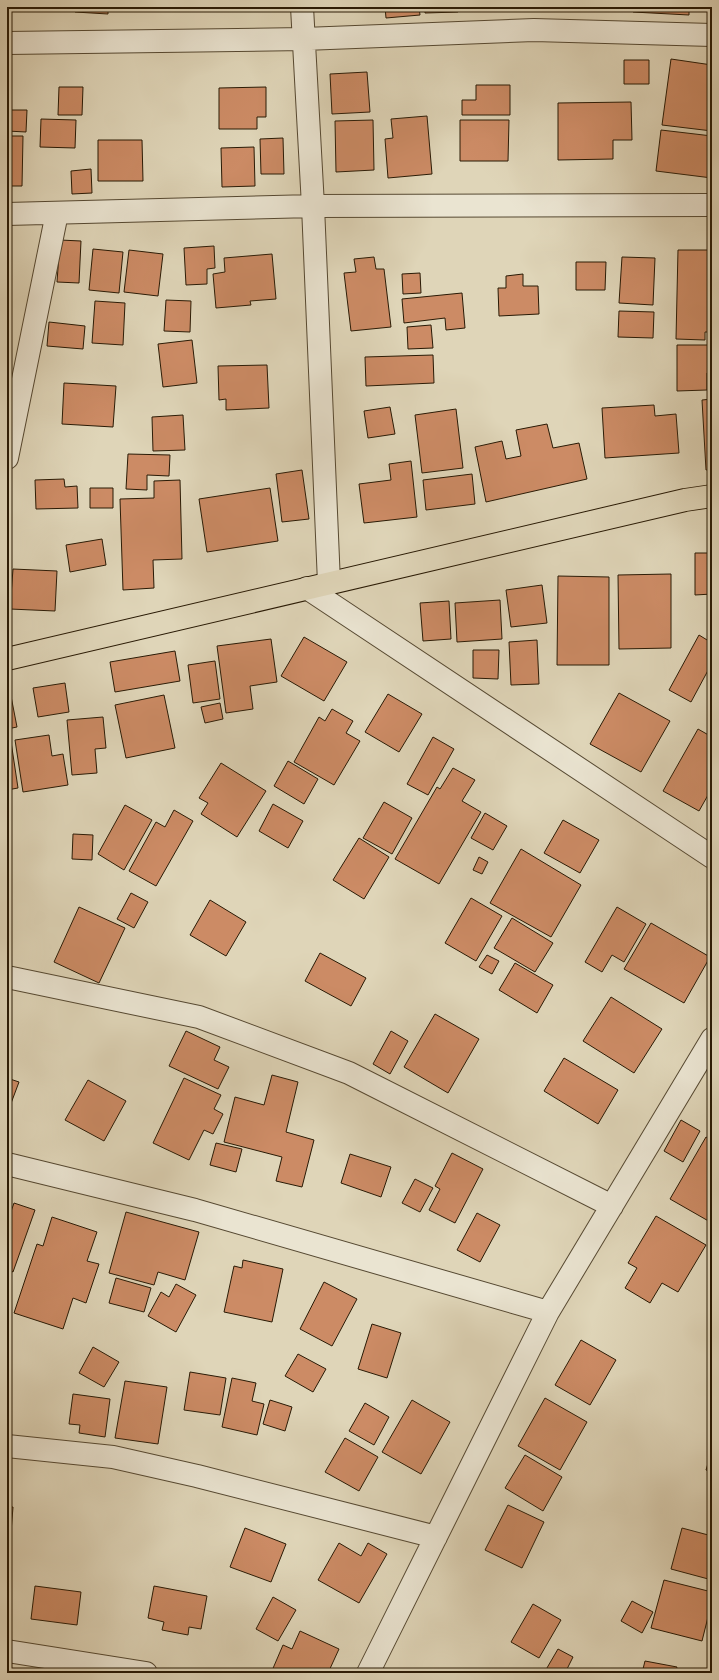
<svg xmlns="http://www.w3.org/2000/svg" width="719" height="1680" font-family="'Sorts Mill Goudy',serif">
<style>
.building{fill:#cc8b65;stroke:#291a05}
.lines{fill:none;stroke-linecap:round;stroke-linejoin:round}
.minor-casing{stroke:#564932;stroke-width:24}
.highway-casing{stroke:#291a05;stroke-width:24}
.minor{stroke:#eae4d1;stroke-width:22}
.highway{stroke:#dfd5b8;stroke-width:22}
</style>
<rect width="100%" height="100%" fill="#dfd5b8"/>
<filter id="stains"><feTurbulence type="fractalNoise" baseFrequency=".005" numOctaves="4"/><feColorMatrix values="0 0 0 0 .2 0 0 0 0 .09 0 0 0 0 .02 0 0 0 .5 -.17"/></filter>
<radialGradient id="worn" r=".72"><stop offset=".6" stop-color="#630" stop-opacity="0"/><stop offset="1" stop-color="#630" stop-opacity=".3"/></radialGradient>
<path class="building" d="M75,7H108V14L75,12Z
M385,7H419L420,15L386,18Z
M425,7H458V12L425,13Z
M633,7H689V15L633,12Z
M671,59L712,65V131L662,125Z
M624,60H649V84H624Z
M367,72L370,112L332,114L330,74Z
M476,85H510V115H462V100H476Z
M59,87H83L82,115H58Z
M266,87V117H257V129H219V88Z
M631,102L632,140H613V159L558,160V103Z
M7,110H27L26,132L7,131Z
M427,116L432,174L388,178L385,139L393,138L391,119Z
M41,119L76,120L75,148L40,147Z
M373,120L374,170L336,172L335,121Z
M460,120H509L508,161H460Z
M661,130L712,136V178L656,171Z
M7,136H23L22,186H7Z
M283,138L284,174H261L260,139Z
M98,140H142L143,181H98Z
M254,147L255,186L222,187L221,148Z
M91,169L92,193L72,194L71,171Z
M60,240L81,241L79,283L57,282Z
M214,246L215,268L207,269V284L186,285L184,248Z
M93,249L123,252L119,293L89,290Z
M129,250L163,254L158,296L124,292Z
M678,250H712V332H705V340L676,339Z
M272,254L276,299L250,301L251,305L216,308L213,274L225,272L224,258Z
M374,257L376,269H384L391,327L351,331L344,273L356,272L354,259Z
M622,257L655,258L653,305L619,303Z
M576,262H606L605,290H576Z
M420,273L421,293L403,294L402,274Z
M523,274V286H538L539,314L499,316L498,288H506V276Z
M462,293L465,328L446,330L445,318L404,323L402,299Z
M166,300L191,301L190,332L164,331Z
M95,301L125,303L123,345L92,343Z
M619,311L654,312L653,338L618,337Z
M49,322L85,326L83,349L47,346Z
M431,325L433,348L408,349L407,327Z
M192,340L197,383L163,387L158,344Z
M677,345H712V373H707V390L677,391Z
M433,355L434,383L366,386L365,357Z
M267,365L269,408L226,410V399L219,400L218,366Z
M64,383L116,386L113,427L62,424Z
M712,399V469L706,470L702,400Z
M654,405L655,416L676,414L679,453L605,458L602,408Z
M390,407L395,434L368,438L364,411Z
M456,409L463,468L422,473L415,415Z
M183,415L185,450L153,451L152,417Z
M547,424L553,448L579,443L587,479L486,502L475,447L502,441L506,459L521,456L516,430Z
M128,454L170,455L169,476L147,475V490L126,489Z
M411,461L417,517L364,523L359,484L391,480L389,464Z
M302,470L309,519L282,522L276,474Z
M472,474L475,504L426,510L423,480Z
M64,479L65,487L77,486L78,508L36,509L35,480Z
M180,480L182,559L153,560L154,588L123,590L120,499L154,498V481Z
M90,488H113V508H90Z
M270,488L278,541L207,552L199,499Z
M102,539L106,565L70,572L66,545Z
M695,553H712V594L695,595Z
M13,569L57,571L55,611L10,609Z
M671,574V648L619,649L618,575Z
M558,576L609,577V665H557Z
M542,585L547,623L511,627L506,590Z
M500,600L502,639L457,642L455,603Z
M449,601L451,639L423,641L420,603Z
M699,635L712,643V663L691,702L669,690Z
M304,637L347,662L324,701L281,676Z
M271,639L277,682L250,686L253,709L226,713L217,646Z
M537,640L539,684L511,685L509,642Z
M473,650H499L498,679L473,678Z
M175,651L180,681L115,692L110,662Z
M215,661L220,699L193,703L188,665Z
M65,683L69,712L38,717L33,688Z
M10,691L17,727L7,729V692Z
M619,693L670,721L641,772L590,744Z
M388,694L422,714L399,752L365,732Z
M164,695L175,748L126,758L115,705Z
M220,703L223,719L205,723L201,707Z
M332,709L353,721L346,733L360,741L334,785L294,762L319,717L325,721Z
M103,717L106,748L95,749L97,773L72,775L67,720Z
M698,729L712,737V788L699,811L663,791Z
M10,735L18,788L7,790V736Z
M49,735L52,756L63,754L68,785L23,792L15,740Z
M433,737L454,749L428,795L407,784Z
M288,761L318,779L304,804L274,786Z
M221,763L266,791L237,837L201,814L208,803L199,798Z
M453,768L475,780L462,801L481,812L439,884L395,859L437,787L440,789Z
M384,802L412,818L392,854L363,838Z
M273,804L303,821L288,848L259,831Z
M125,805L152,820L124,870L98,854Z
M174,810L193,821L156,886L129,871L156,822L165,827Z
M485,813L507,826L493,850L471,838Z
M563,820L599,840L580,873L544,853Z
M73,834L93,835L92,860L72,859Z
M359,838L389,857L364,899L333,880Z
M521,849L581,885L551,937L490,903Z
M479,857L488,862L482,874L473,870Z
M131,893L148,902L134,928L117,919Z
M471,898L502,916L476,961L445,943Z
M210,900L246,922L226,956L190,935Z
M79,907L125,928L99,983L54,962Z
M617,907L646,924L624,962L612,955L602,972L585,962Z
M512,918L553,943L535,972L494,948Z
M651,923L710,957L684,1003L624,969Z
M320,953L366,978L351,1006L305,981Z
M487,955L499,961L492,974L479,967Z
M515,963L553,985L537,1013L499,990Z
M611,997L662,1029L634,1073L583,1041Z
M435,1014L479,1039L448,1093L404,1067Z
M186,1031L220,1047L214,1060L229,1067L218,1089L169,1066Z
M391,1031L408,1041L390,1074L373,1064Z
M564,1058L618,1090L598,1124L544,1091Z
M272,1075L298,1082L286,1132L314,1140L302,1187L276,1181L282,1157L224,1142L235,1097L264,1105Z
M7,1078L19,1082L7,1114Z
M184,1078L221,1095L214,1109L223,1114L213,1134L204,1130L189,1160L153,1143Z
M88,1080L126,1101L104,1141L65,1120Z
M681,1120L700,1131L683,1162L664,1151Z
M706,1137L712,1140V1223L670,1199Z
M216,1143L242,1149L236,1172L210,1165Z
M452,1153L483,1169L455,1223L429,1210L440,1189L435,1186Z
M350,1154L391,1167L381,1197L341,1183Z
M415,1179L433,1188L420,1212L402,1203Z
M14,1203L35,1210L13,1272L7,1269V1223Z
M126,1212L199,1232L185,1280L158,1272L154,1285L109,1273Z
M477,1213L500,1225L480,1262L457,1250Z
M656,1216L706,1245L678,1292L662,1283L650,1303L625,1288L637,1268L628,1263Z
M52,1217L97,1232L87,1261L99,1264L86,1303L73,1298L63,1329L14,1313L37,1244L43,1246Z
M243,1260L283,1269L272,1322L224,1312L234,1266L242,1268Z
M116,1278L151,1288L144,1312L109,1303Z
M324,1282L357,1299L332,1346L300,1329Z
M176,1284L196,1295L176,1332L148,1316L161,1292L169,1297Z
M372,1324L401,1333L387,1378L358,1369Z
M581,1340L616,1360L590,1405L555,1385Z
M93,1347L119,1362L104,1387L79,1373Z
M298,1354L326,1369L313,1392L285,1376Z
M190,1372L226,1378L220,1415L184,1410Z
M232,1378L256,1383L252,1401L264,1404L257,1435L222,1427Z
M125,1381L167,1387L158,1444L115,1438Z
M73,1394L110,1399L105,1437L79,1433L80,1425L69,1424Z
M545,1398L587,1422L560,1470L518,1446Z
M270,1400L292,1407L285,1431L263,1424Z
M412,1400L450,1422L421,1474L382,1452Z
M365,1403L389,1417L374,1445L349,1431Z
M345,1438L378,1457L359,1491L325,1472Z
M712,1450V1472L706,1470Z
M525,1455L562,1477L543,1511L505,1488Z
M508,1505L544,1522L522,1568L485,1550Z
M7,1507H13L11,1532H7Z
M245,1528L286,1544L271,1582L230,1567Z
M682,1528L712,1536V1580L671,1569Z
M339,1543L361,1556L368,1543L387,1554L359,1603L318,1580Z
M664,1580L712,1592V1601L702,1641L651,1628Z
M35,1586L81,1592L77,1625L31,1619Z
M154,1586L207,1596L201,1629L189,1627L188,1635L162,1630L164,1622L148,1618Z
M273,1597L296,1610L278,1641L256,1629Z
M632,1601L653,1612L642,1633L621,1621Z
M533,1604L561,1620L539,1658L511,1642Z
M300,1631L339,1649L328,1673H271L283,1645L292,1649Z
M558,1649L573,1657L565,1673H544Z
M645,1661L677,1667L675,1673H642Z"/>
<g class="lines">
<defs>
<path id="minor" d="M302,7L313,206L329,583
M7,43L304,39L534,30L712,35
M7,214L313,206L712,205
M7,458L57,213
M307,588L712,857
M7,977L199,1017L349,1073L612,1206
M7,1164L195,1210L548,1312
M7,1446L113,1457L197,1476L436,1537
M7,1651L146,1673
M368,1673L548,1312L712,1039"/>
<path id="highway" d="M7,659L685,500L712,496"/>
</defs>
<use href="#minor" class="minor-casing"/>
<use href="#highway" class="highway-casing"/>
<use href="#minor" class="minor"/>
<use href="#highway" class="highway"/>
</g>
<rect width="719" height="1680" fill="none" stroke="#dfd5b8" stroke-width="24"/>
<rect x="8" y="8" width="703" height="1664" fill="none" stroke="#291a05" stroke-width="2"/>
<rect x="12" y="12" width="695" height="1656" fill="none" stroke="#291a05"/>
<rect width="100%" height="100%" filter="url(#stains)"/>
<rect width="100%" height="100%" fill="url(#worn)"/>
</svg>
